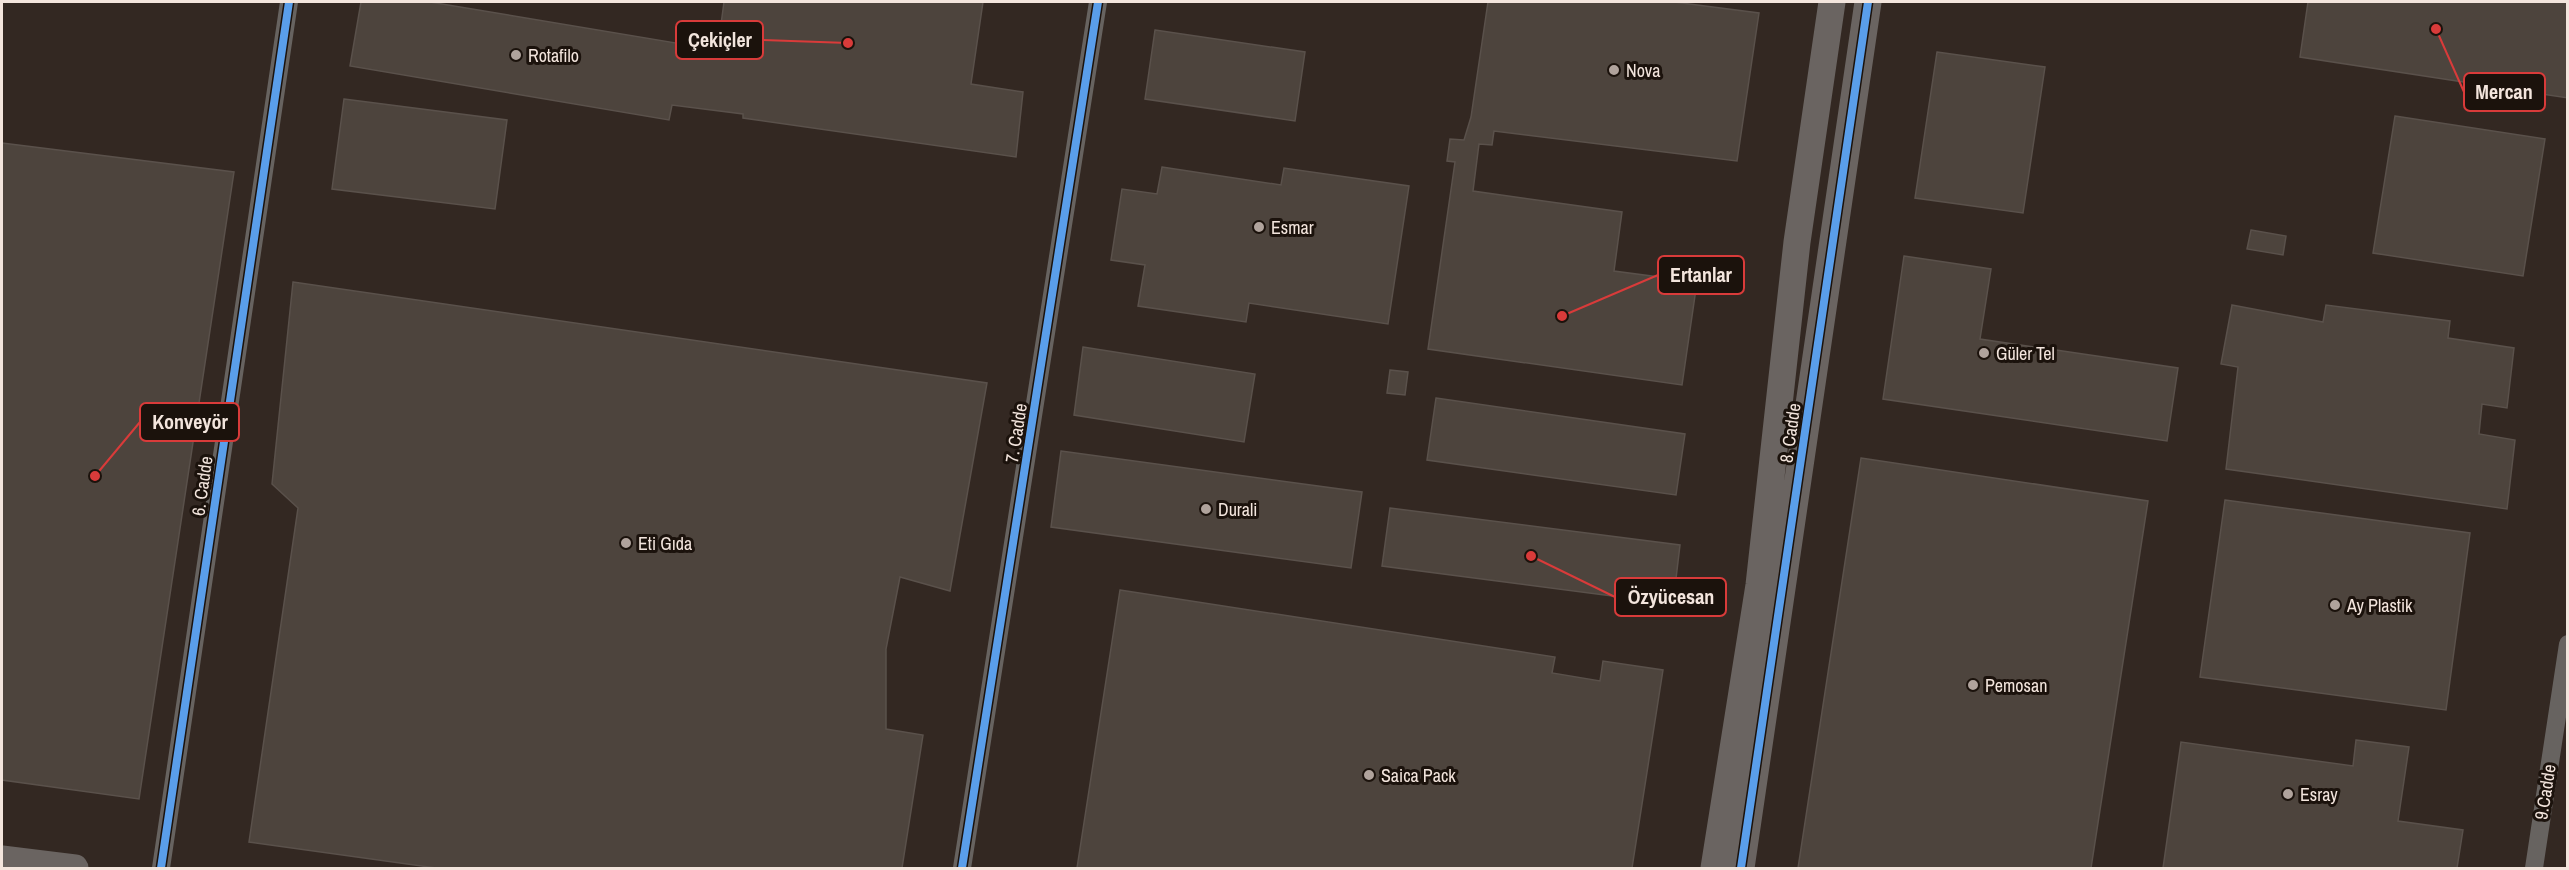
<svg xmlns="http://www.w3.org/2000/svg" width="2569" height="870" font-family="'Archivo Narrow',sans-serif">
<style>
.building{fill:#4d443d;stroke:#5a514b;stroke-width:1.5}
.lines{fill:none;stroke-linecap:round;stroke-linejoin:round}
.street{stroke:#676360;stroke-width:18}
.secondary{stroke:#6a6461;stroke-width:27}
.cycleway-casing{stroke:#1b120c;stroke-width:11}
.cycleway{stroke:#5a9eea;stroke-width:8}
.poi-dot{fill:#b0a39c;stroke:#1b120c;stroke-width:2}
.labels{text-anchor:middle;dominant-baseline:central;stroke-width:6;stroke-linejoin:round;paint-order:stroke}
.poi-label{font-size:18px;fill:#f3e5dd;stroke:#1b120c;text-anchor:start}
.street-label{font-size:18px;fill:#f3e5dd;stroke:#1b120c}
.leader{fill:none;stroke:#d93b3a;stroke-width:2}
.callout-dot{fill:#d93b3a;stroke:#1b120c;stroke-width:2}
.callout{fill:#1b120c;stroke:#d93b3a;stroke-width:2}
.callout-label{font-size:20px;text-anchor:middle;font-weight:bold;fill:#f3e5dd}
</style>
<rect width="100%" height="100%" fill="#332822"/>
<path class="building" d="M361,2H430L682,44L681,51L717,54L724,2H983L971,84L1023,92L1016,157L743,118V114L672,105L669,120L350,66Z
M1488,2H1674L1759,13L1737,161L1494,131L1492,145L1479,144L1473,191L1622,212L1614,271L1697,282L1682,385L1428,349L1455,162L1447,161L1450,139L1464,140L1471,117Z
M2308,2H2568V98L2300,57Z
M1155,30L1305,52L1295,121L1145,99Z
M1937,52L2045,67L2023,213L1915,198Z
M344,99L507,120L495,209L332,189Z
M2395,116L2545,139L2523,276L2373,253Z
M2,143L234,172L139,799L2,780Z
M1162,167L1281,185L1284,168L1409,186L1388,324L1249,303L1246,322L1138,306L1145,265L1111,260L1122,189L1157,194Z
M2251,230L2286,236L2283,255L2247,249Z
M1904,256L1991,269L1980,339L2178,368L2167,441L1883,399Z
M293,282L987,383L950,591L900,577L886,649V729L923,735L902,868H436L249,842L298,508L272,484Z
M2232,305L2323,322L2326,305L2450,321L2448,338L2514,348L2507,408L2482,404L2479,434L2515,440L2507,509L2226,469L2238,367L2221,364Z
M1083,347L1255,374L1244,442L1074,415Z
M1390,370L1408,372L1405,395L1387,393Z
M1436,398L1685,434L1676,495L1427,460Z
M1061,451L1362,492L1351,568L1051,527Z
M1861,458L2148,501L2091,868H1798Z
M2225,500L2470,533L2446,710L2200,677Z
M1390,508L1680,545L1673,604L1382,566Z
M1120,590L1555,657L1552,673L1600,681L1603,661L1663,670L1632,868H1077Z
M2356,740L2409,747L2398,821L2463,830L2457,868H2163L2181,742L2353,766Z"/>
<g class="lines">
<path class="street" d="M161,868L289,2
M962,868L1098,2
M2534,868L2568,644"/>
<path class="secondary" d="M2,859L75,868
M1714,868L1759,585L1797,242L1832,2
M1741,868C1783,579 1824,290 1868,2"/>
<defs>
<path id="cycleway" d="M161,868L289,2
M962,868L1098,2
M1741,868C1783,579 1824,290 1868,2"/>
</defs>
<use href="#cycleway" class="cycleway-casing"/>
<use href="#cycleway" class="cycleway"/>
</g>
<g class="poi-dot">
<circle cx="516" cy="55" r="6"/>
<circle cx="1614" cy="70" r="6"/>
<circle cx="1259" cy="227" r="6"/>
<circle cx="1984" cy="353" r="6"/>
<circle cx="1206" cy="509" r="6"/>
<circle cx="626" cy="543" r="6"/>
<circle cx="2335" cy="605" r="6"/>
<circle cx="1973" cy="685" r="6"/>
<circle cx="1369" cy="775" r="6"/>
<circle cx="2288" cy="794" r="6"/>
</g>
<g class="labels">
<g class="poi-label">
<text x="528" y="55">Rotafilo</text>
<text x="1626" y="70">Nova</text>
<text x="1271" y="227">Esmar</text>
<text x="1996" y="353">Güler Tel</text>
<text x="1218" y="509">Durali</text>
<text x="638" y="543">Eti Gıda</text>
<text x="2347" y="605">Ay Plastik</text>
<text x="1985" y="685">Pemosan</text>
<text x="1381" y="775">Saica Pack</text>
<text x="2300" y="794">Esray</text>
</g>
<g class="street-label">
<text transform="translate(1016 433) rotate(-81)">7. Cadde</text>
<text transform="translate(1790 433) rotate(-82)">8. Cadde</text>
<text transform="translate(202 486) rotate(-82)">6. Cadde</text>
<text transform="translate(2545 792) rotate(-81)">9.Cadde</text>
</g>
</g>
<path class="leader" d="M848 43L763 40M2436 29L2464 92M1562 316L1658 275M95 476L140 422M1531 556L1615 597"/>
<g class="callout-dot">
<circle cx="848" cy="43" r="6"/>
<circle cx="2436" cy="29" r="6"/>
<circle cx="1562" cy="316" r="6"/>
<circle cx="95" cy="476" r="6"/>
<circle cx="1531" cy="556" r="6"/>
</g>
<g class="callout">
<rect x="676" y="21" width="87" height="38" rx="6"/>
<rect x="2464" y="73" width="81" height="38" rx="6"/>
<rect x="1658" y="256" width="86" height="38" rx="6"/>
<rect x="140" y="403" width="99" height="38" rx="6"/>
<rect x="1615" y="578" width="111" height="38" rx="6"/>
</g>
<g class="callout-label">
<text x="720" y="47">Çekiçler</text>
<text x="2504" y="99">Mercan</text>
<text x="1701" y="282">Ertanlar</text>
<text x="190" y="429">Konveyör</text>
<text x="1671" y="604">Özyücesan</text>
</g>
<rect width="2569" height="870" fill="none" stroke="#f3e5dd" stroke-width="6"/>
</svg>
